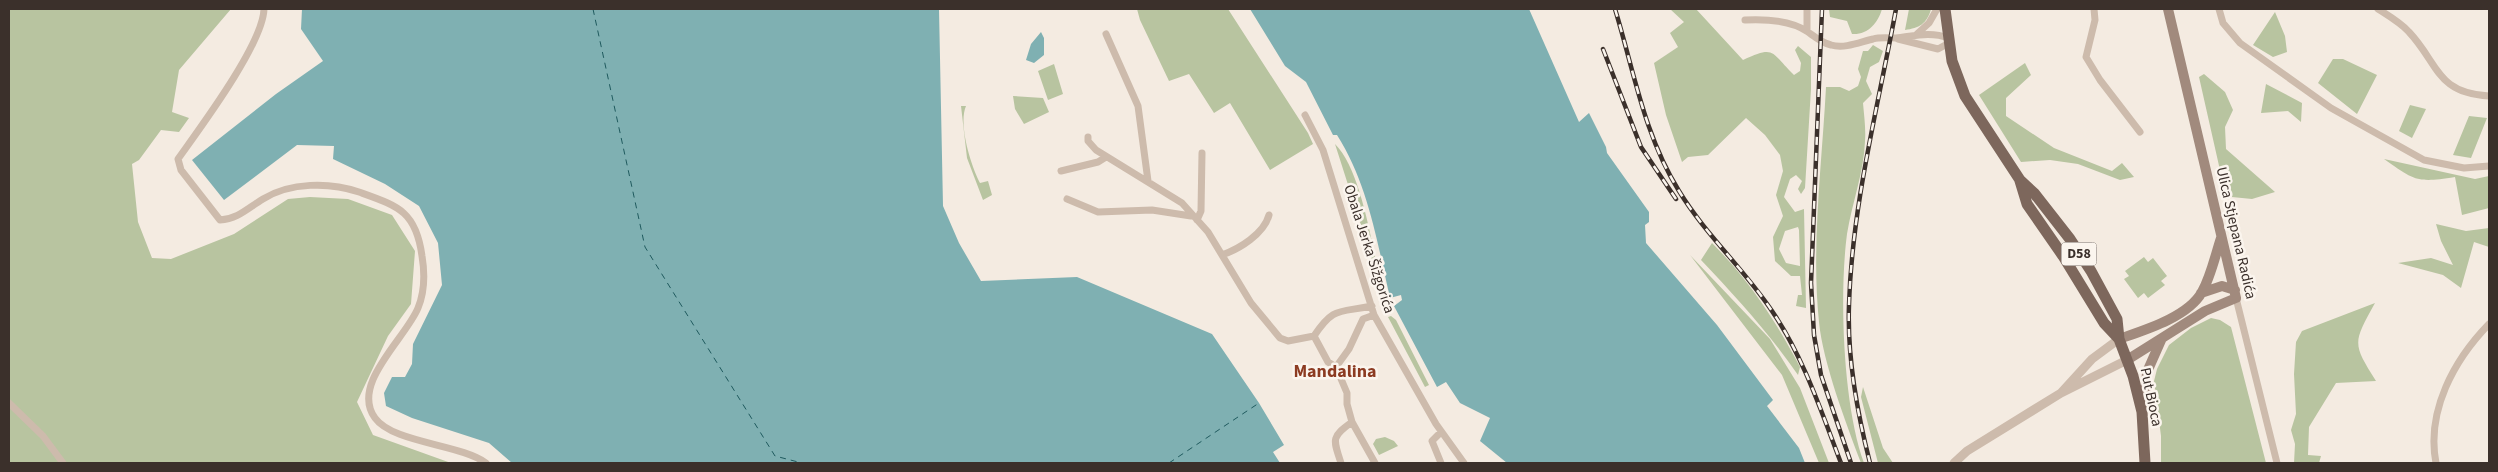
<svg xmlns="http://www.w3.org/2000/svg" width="2498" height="472" font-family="'Source Sans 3',sans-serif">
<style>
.green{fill:#b8c4a0;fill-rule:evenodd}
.water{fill:#7fb0b2}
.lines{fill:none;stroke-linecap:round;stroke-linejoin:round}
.ferry{stroke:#1f5a5e;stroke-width:1;stroke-dasharray:6 5;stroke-linecap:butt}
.minor{stroke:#cdbbac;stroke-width:7}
.tertiary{stroke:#cdbbac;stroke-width:9}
.secondary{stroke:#a18a7d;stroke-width:10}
.primary{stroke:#7d675c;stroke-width:11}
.rail-casing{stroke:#3b302b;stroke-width:4.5}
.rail{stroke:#fbf5ee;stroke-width:2.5;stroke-dasharray:8;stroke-linecap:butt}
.labels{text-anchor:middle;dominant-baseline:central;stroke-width:5;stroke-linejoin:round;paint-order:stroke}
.shield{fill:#fbf5ee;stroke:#756b66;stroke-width:1}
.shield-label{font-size:14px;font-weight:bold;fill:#3b302b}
.street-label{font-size:15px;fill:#3b302b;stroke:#fbf5ee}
.quarter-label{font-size:18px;font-weight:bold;fill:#8c3b22;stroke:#fbf5ee}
</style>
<rect width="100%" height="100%" fill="#f4ebe1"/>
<path class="green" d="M9,9H231L179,70L172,112L189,118L179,132L161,130L139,160L132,164L138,222L152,258L171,259L234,234L288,199L310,197L348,199L392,215L415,251L411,304L388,336L357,402L373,435L451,463H9Z
M1137,9H1228L1308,133L1313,144L1270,170L1230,103L1214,113L1189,74L1169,81L1140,20Z
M1670,9H1696L1743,60C1776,45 1770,52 1794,75L1800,71L1801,63L1795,50L1798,46L1811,57V89L1805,188L1801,194L1798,189L1802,181L1796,175L1790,179L1784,197L1795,212L1804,209L1806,308L1796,306L1798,295H1802L1800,276H1791L1775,261L1773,237L1783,216L1776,195L1783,171L1780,155L1765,135L1746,118L1708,155L1688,157L1682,162L1666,115L1654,63L1678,47L1670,33L1684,22ZM1798,227L1799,230L1800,266L1786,263L1779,249L1785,231Z
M1829,9H1882C1878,23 1868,35 1852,34L1847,21L1830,17Z
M1909,9H1931C1927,24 1919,28 1905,30Z
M2275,12L2285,36L2287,52L2273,57L2253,45Z
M1873,45L1883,51L1879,62L1870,67L1866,81L1872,94L1863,103C1864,115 1866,129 1865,141C1864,172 1852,203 1847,234C1839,295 1843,406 1864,463H1861C1846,423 1823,363 1819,322C1811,246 1822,164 1826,87H1840L1849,91L1858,86L1861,77L1858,69L1863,51H1868Z
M2333,59H2343L2377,75L2357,114L2318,83Z
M2025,63L2031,75L2006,98V116L2054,148L2112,171L2122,163L2134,177L2120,180L2078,164L2050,160L2021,162L1979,95Z
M1054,64L1063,94L1048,100L1038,71Z
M2204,74L2225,92L2233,110L2225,127L2226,149L2275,192L2252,199L2232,197L2222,179L2199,77Z
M2266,84L2302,103L2301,122L2288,111L2261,113Z
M1013,96L1043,98L1049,112L1024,124L1015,109Z
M2410,105L2426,109L2412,138L2399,131Z
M961,106H966C958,124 971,166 980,183L988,181L992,195L983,200L967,158Z
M2469,116L2487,118L2471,158L2453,155Z
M1335,144C1362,171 1373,250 1381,288Z
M2384,159L2475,179L2489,176V208L2462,215L2455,177C2417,183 2415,181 2384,159Z
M2436,224L2466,231L2489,228V247L2474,242L2461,288L2443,275L2398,263L2431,258L2453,265L2441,241Z
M1712,243C1749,280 1776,321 1800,367L1798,375C1769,333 1736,297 1701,260Z
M1690,255L1770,339L1800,388L1829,463H1819L1782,375Z
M2144,257L2148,262L2153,258L2167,276L2161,281L2165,285L2148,298L2144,293L2138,298L2124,279L2129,276L2125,271Z
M2375,303C2353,343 2352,343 2376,381L2336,383L2309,427L2308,455L2321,456L2319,463H2294L2295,444L2291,430L2296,414L2294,374L2296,342L2302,331Z
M1391,316L1396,320L1429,385L1425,387L1388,317Z
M2211,318L2220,320L2231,327L2266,463H2161V436L2154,381L2157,369L2169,345L2191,328Z
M1863,387L1883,448L1893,463H1878L1861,397Z
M1385,437L1394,441L1398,446L1379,455L1373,444L1376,439Z"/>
<path class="water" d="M302,9H939L943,206L959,243L981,281L1077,277L1212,334L1259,403L1284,445L1273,452L1280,463H512L489,443L412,418L386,406L384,393L392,377H405L412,364L413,344L442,285L438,243L419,206L385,184L333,159L334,146L297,145L224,200L192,160L276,94L323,61L301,29Z
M1250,9H1529L1579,122L1589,113L1606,147L1607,153L1649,212V222L1645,225L1646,243L1717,325L1773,400L1767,406L1799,448L1805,463H1507L1480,441L1490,418L1460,403L1446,382L1437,387L1394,306L1402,300L1401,295L1390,298C1377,241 1368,184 1337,135H1333L1306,82L1285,66Z
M1041,32L1044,38V55L1034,63L1026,60L1031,44Z"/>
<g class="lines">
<path class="ferry" d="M593,9L645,247L775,456L802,463
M1169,463L1259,403"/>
<path class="minor" d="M264,9C263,44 200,128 178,159L181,170L220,220C238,219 248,208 263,199C290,182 330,182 359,192C398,206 416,211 422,256C425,274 425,291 418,308C406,338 350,384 375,418C393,443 460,444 486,463
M1807,9V31
M2094,9L2095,20L2086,57L2100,80L2140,132
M2219,9L2223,23L2240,43L2331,108L2424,160L2464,168L2489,166
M2378,9C2389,16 2401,23 2409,32C2439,64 2436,93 2489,96
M1745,20C1765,19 1791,20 1808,32C1815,37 1822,43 1831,45C1845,49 1860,42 1873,39C1880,37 1888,38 1896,38C1914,36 1930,31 1949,38
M1106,34L1138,106L1148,181
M1917,34L1929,23L1937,9
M1898,39L1938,49L1949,43
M1305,115L1323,150L1374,315L1436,424L1464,463
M1088,137V141L1096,150L1182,203L1208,232L1251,303L1280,338L1288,341L1314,336C1334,306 1339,313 1372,306
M1061,171L1098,162L1106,157
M1067,199L1098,212L1152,210L1191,216
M1197,220L1201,211L1202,153
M1222,255C1239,249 1264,234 1269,215
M2236,298L2277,463
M1314,336L1328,362L1336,367L1347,393V404L1352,422L1375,463
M1336,367L1349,349L1363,319L1374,315
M9,403L43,436L63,463
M1441,432L1432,441L1441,463
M1341,463C1333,439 1331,437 1352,422
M2436,463C2426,411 2454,360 2489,324"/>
<path class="tertiary" d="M2061,393L2092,359L2119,339
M1954,463L1967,451L2061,393L2127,360"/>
<path class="secondary" d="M2201,293L2222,286L2235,290
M2119,339C2145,330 2188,317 2202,292C2211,276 2215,256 2221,238
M2127,360L2205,311L2236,298L2168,9
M2142,412L2145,402L2147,372L2162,338"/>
<path class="primary" d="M1945,9L1952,61L1965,96L2020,180L2034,193L2070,239L2091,271L2117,319L2119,339L2133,376L2142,412L2145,463
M2020,181L2027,204L2063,256L2104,323L2119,339"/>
<defs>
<path id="rail" d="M1615,9C1634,71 1644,135 1679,191C1705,234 1744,269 1772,311C1804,358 1821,411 1841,463
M1822,9L1811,283L1814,335L1821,375L1851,463
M1603,49L1641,147L1676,199
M1870,463C1857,412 1847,359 1849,305C1852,205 1878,107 1896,9"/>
</defs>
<use href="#rail" class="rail-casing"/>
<use href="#rail" class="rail"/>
</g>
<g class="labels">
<rect class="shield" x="2061.5" y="242.5" width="35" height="23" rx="4"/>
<g class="shield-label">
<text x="2079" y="254">D58</text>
</g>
<g class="street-label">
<text transform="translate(2236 233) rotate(77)">Ulica Stjepana Radića</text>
<text transform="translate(1369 249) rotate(72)">Obala Jerka Šižgorića</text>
<text transform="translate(2151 397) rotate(78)">Put Bioca</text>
</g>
<g class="quarter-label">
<text x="1335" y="371">Mandalina</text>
</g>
</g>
<rect width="2498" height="472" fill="none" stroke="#3b302b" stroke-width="20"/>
</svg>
